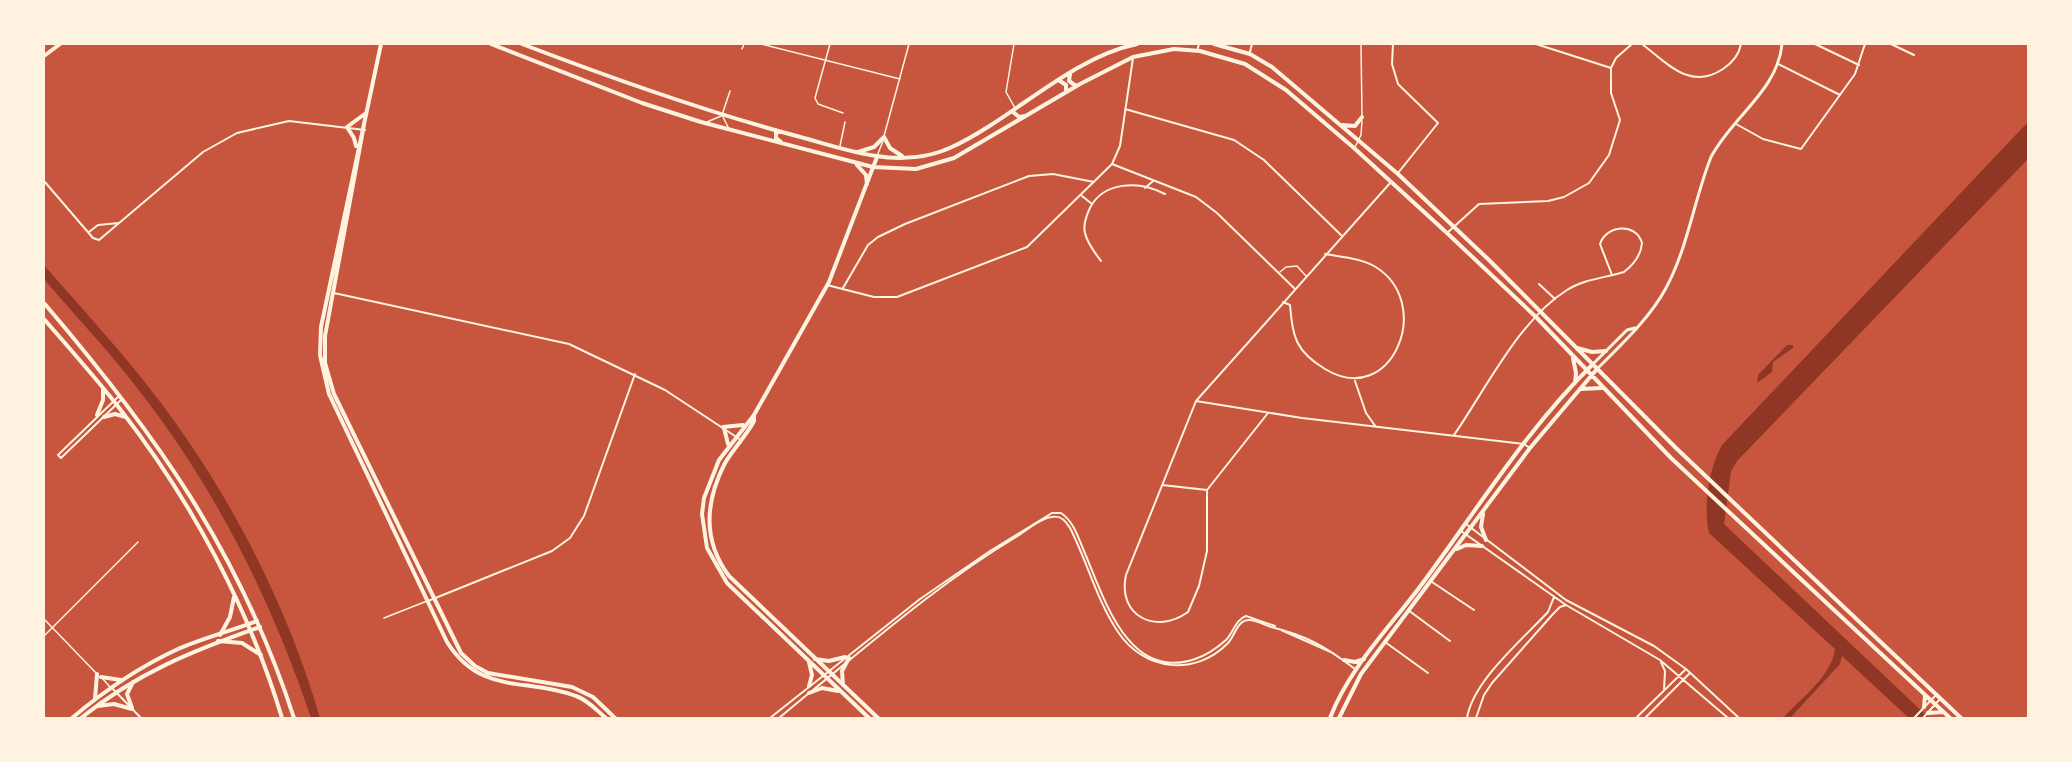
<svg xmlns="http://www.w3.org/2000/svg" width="2072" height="762" font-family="Poppins,sans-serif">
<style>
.water{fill:#8f3625}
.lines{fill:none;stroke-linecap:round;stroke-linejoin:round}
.service{stroke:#fff3e0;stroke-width:1.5}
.minor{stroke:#fff3e0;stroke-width:2}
.tertiary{stroke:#fff3e0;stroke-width:3}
.secondary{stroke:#fff3e0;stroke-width:4}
.primary{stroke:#fff3e0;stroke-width:4}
</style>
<rect width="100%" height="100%" fill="#c8553d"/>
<path class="water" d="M2028,122V159L1738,460L1731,471L1724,524L1929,718H1909L1842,656L1840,664L1790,718H1783C1800,699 1832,676 1835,649L1709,533C1703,507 1709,468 1722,445Z
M44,265C83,310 125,355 161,403C231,496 288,607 320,718H311C272,602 217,491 141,393C111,353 76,317 44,279Z
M1787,345H1793V348L1773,362L1772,372L1757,383L1758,375Z"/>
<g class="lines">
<path class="service" d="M761,44L900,79
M830,44L815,98L818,104L843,113
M1014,44L1006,92L1015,108
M1361,44L1362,116
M742,49L744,44
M707,122L721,116
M728,127L722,115L730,91
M884,136L909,44
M840,146L845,122
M1355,147L1361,135L1362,121
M877,156L883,141
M1280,272L1286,267L1297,266L1306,276
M384,618L427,601
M44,619L97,674
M44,636L138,542
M103,679L110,687"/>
<path class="minor" d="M1393,44L1392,64L1398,84L1438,123L1398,173
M1536,44L1611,68
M1642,44C1667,63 1690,91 1723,69C1732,63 1739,55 1741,44
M1815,44L1859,65
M1891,44L1914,55
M1197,51L1199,44
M1250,52L1252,44
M1778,64L1840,95
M1125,109L1234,140L1264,160L1341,235
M1736,124L1763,139L1801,149L1855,74L1865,44
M1112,164L1196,197L1217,213L1294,288
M44,181L93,238L99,240L203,152L237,133L289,121L365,130
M1145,188L1153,181
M1082,196L1092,204
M89,232L98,225L119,223
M1447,233L1479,204L1548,201L1564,197L1589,183L1609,155L1620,120L1611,93V68L1616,58L1632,44
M1101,261C1095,253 1087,243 1085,233C1083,226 1086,217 1089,210C1102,181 1139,180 1165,194
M1539,284L1555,299
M827,285L874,297H897L1027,247L1112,164L1120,146L1133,58
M843,288L868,245L878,237L905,224L1029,176L1053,174L1094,182
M334,293L569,344L665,390L741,440
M1283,302L1290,305C1293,337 1295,351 1325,369C1392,410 1436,302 1374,266C1360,258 1341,257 1325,254
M1355,381L1366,413L1376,427
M120,395L58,455L61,458L121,400
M1196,401L1302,418L1524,444L1530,448
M1268,413L1207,490V551L1199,586L1188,612C1156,635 1117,616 1126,575L1196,401L1391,182
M1454,435C1486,389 1519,320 1567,290C1584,279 1605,278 1624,272C1633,265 1641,255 1642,243C1636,222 1606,225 1600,244L1612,275
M1162,485L1207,490
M1466,524L1566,600L1654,646L1686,669L1739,718
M1461,531L1566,605L1660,660L1728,718
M1432,582L1474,610
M428,601L552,551L570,538L584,516L635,374
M1408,610L1450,641
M1281,630L1333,653
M1385,642L1428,673
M1661,662L1665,671L1664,689
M111,687L141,718
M813,690C879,636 943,581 1016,537C1026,531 1040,518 1052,517C1061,515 1066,521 1070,528C1087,561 1097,601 1118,632C1144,671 1195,677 1228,643C1235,636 1237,620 1249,620C1257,620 1264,625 1271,627C1308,636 1326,647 1355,669
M770,718L920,599L990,551L1052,513H1061C1074,522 1078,537 1084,551C1104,598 1128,682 1195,659C1207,655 1217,648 1226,640C1234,632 1235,620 1246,616L1275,626
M779,718L809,693
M1467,718C1473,681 1522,640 1548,612L1554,597
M1476,718L1484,695L1492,683L1553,614L1560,607L1566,605
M1636,718L1686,669
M1645,718L1689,674
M1914,718L1936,695
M1923,718L1940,699"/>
<path class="tertiary" d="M1592,365L1627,330L1635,328
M1597,369C1621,345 1650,318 1666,288C1688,247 1694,200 1711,157C1732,117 1778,90 1782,44"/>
<path class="secondary" d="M381,44L321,327L320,355L329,394L447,642C481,696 525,677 576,696C588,700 596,710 606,718
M364,125L325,336V363L334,394L461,653L475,666L488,673L572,687L593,697L615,718
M356,146L354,138L347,127L366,113
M754,415V421C746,436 734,448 725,463C705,502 702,540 729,576L878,718
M723,427L743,425
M724,428L728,444
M815,659L829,661L845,657
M101,677L121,680
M843,685L842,671L849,658
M809,686L812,675L809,662
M809,693L822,688L838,691
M95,699L97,674
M98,706L114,704L132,709
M132,708L127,694L133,682
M72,718C104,691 139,667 178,649C203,638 231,631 257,621
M81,718C137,673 192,651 260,627
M869,718L727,583L707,548L702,514L704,498L719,460L754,415L829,282L877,157"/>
<path class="primary" d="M491,44L642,103L701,122L873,167L916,169L954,158L1080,84L1133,57L1174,49L1200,51L1245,64L1286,90L1354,148L1447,233L1536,317L1671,458L1950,718
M522,44C611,78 700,110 793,135C820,142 848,152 876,156C901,160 929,158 952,147C1014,118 1070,58 1137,44
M1214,44L1250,54L1272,67L1398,174L1489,260L1676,448L1961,718
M44,56L60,44
M1070,74L1069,81L1076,86
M1060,81L1066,85V92
M1013,112L1019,117L1025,116
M1342,125L1355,126L1362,117
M776,130V138L781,142
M858,152L874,147L884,137L890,148L902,156
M857,165L866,175L867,184
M44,303C156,434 240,552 294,718
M44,319C69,348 96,378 120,409C191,500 249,608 282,718
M1577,348L1592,352L1606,351
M1573,358L1576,373L1575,383
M1580,389L1602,388
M97,415L103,400V388
M104,417L115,414L126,417
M1483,514L1481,527L1486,540
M1457,549L1466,545L1482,546
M220,635L230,617L234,597
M218,641L242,643L261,655
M1344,660L1355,662L1364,659
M1924,707L1925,696
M1928,713L1943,712
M1330,718C1349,668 1390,627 1422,584C1477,510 1526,430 1592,365
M1339,718L1361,674L1530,448L1597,369"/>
</g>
<rect width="2072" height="762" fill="none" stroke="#fff3e0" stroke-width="90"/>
</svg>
